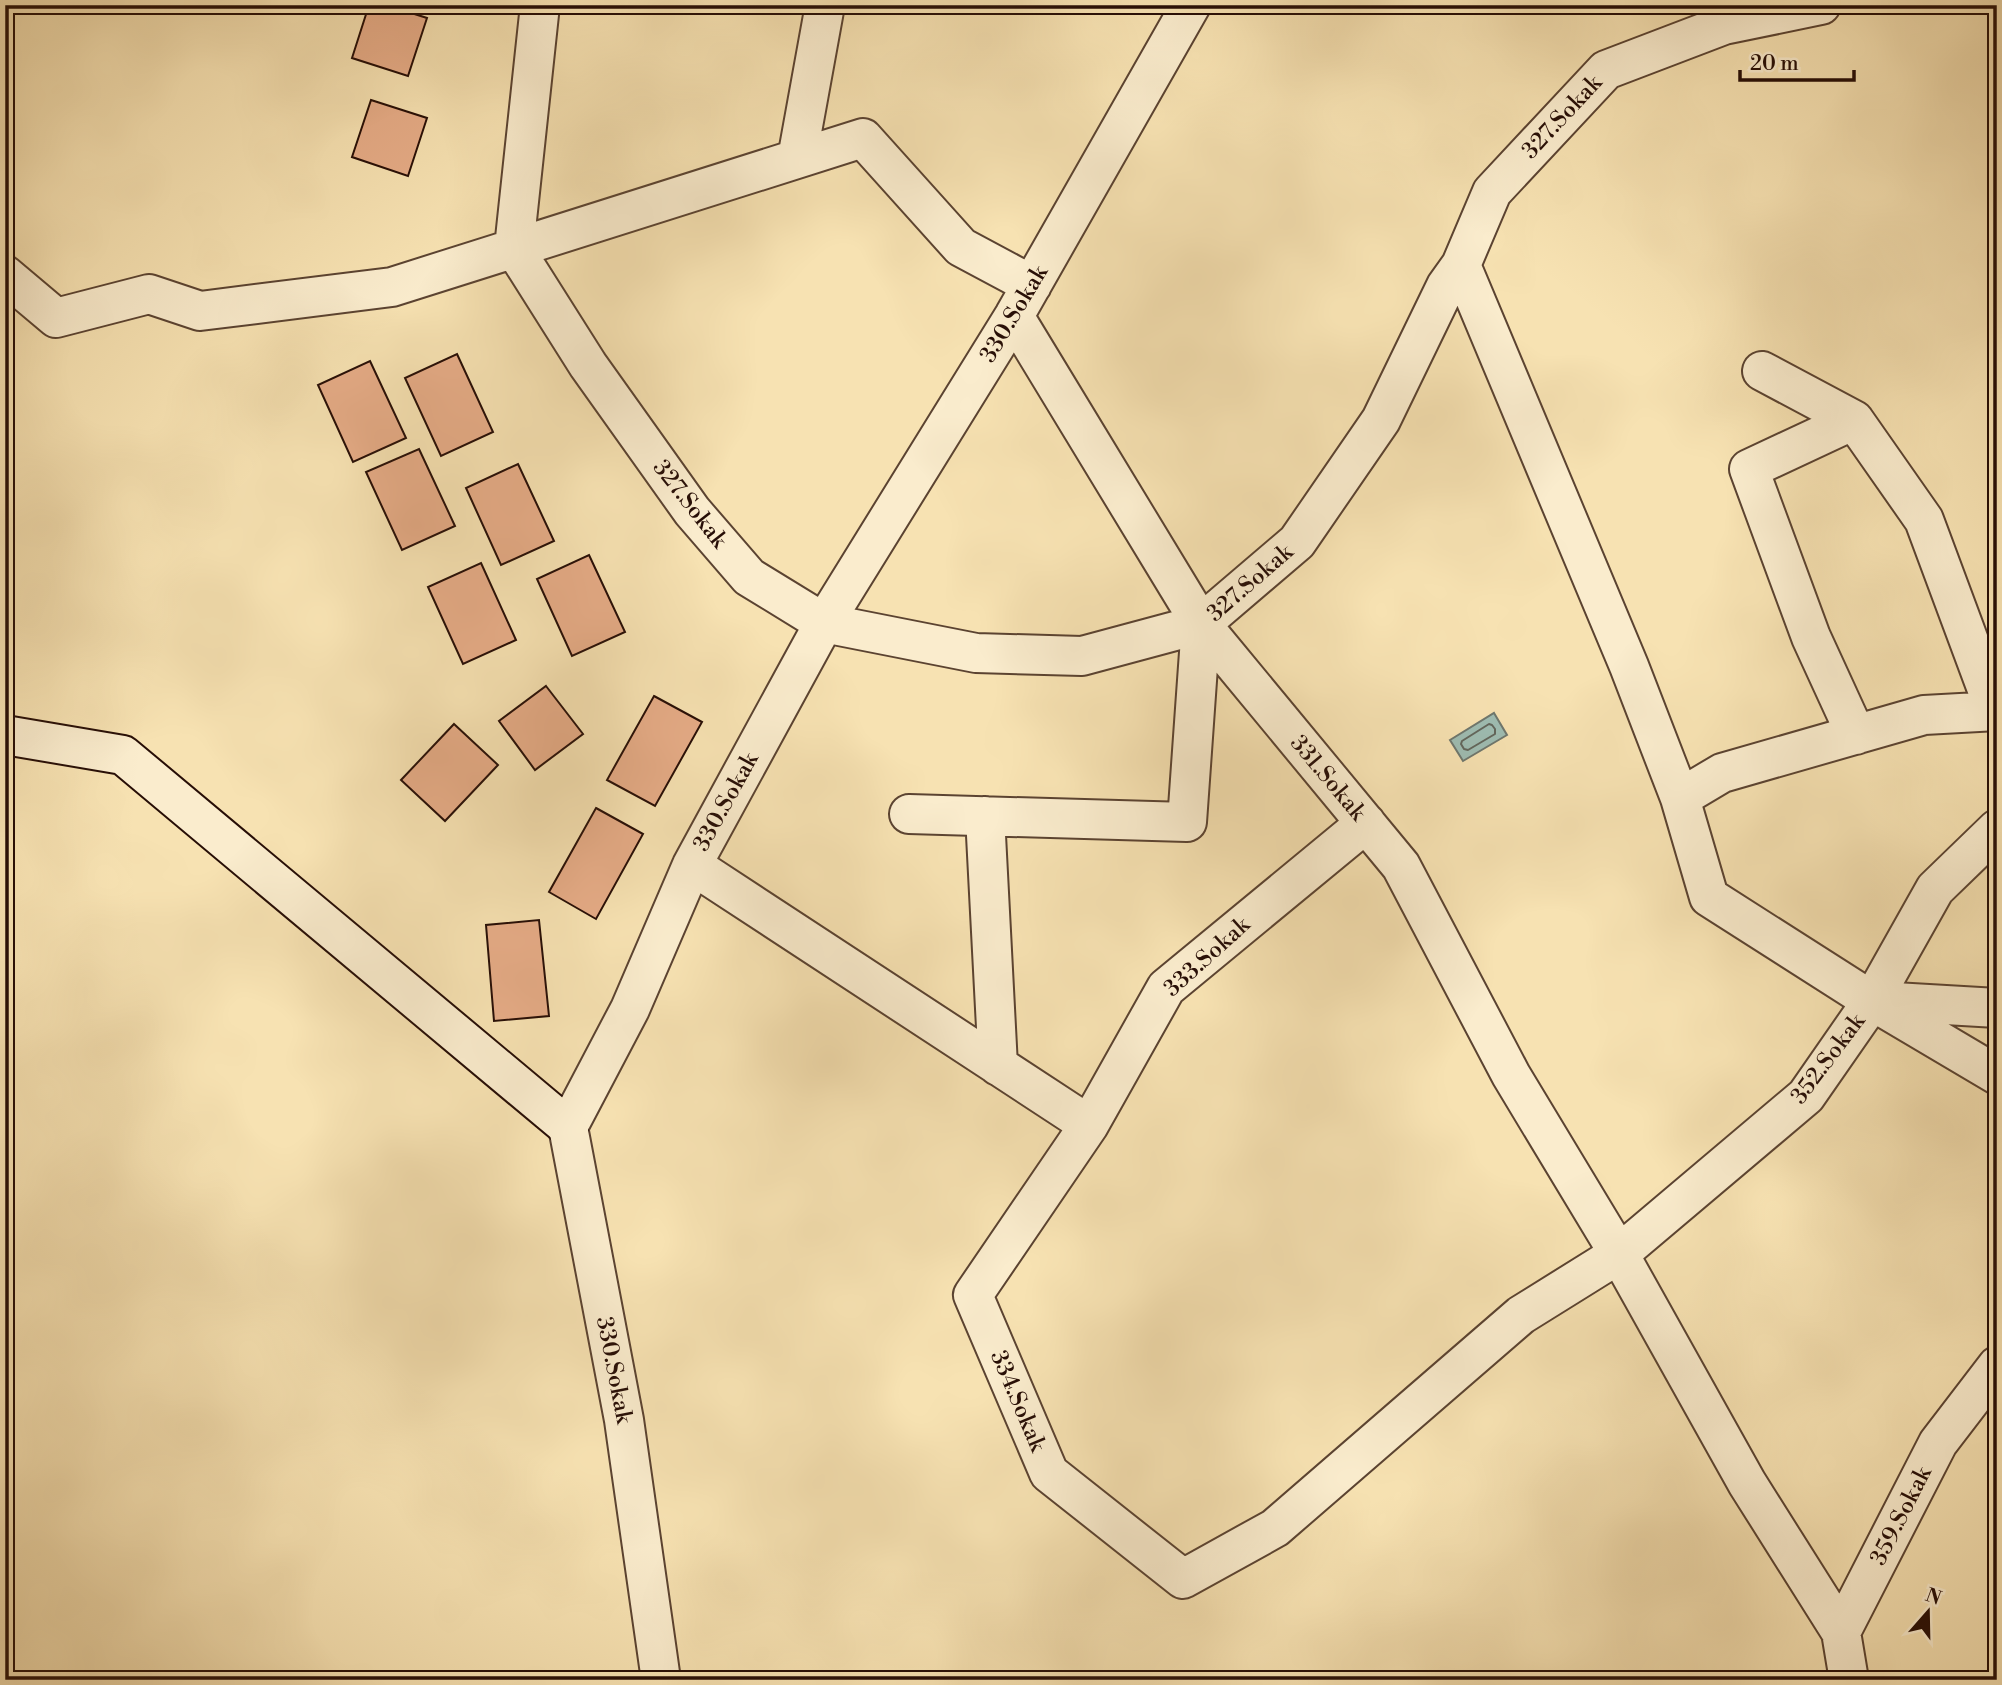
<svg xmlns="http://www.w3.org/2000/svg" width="2002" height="1685" font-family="'Libre Bodoni',serif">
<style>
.water{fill:#9ebdb3;stroke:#6e776e;stroke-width:2}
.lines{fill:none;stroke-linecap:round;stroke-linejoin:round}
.shore{stroke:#62665c;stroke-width:2}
.building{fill:#e6ac87;stroke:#270e06;stroke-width:2}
.street-casing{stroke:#5b4331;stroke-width:42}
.secondary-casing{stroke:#270e06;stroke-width:42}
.street{stroke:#faeccd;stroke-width:38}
.secondary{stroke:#faeccd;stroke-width:38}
.labels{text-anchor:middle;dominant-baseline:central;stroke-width:5;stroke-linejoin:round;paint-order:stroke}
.street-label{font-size:23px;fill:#270e06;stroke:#faeccd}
</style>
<rect width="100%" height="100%" fill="#f7e2b2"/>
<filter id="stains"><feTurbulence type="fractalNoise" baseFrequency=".00286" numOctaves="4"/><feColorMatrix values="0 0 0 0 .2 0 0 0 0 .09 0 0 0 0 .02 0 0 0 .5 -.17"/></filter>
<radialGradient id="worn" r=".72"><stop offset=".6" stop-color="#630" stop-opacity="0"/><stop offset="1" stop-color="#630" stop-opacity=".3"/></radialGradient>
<path class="water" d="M1494,713L1507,735L1463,761L1450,740Z"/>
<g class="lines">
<path class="shore" d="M1489,724L1492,725L1495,729V734L1468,750L1464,749L1461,744L1462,741Z"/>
</g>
<path class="building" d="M369,5H386L427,18L408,76L352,58Z
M371,100L427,118L408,176L352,157Z
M457,354L493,432L441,456L405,378Z
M370,361L406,438L353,462L318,385Z
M419,449L455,526L402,550L366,472Z
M518,464L554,541L501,565L466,488Z
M589,555L625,632L572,656L537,579Z
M481,563L516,640L463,664L428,587Z
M546,686L583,734L535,770L499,721Z
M654,696L702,722L655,806L607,780Z
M454,724L498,765L445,821L401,780Z
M596,808L643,834L596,919L549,892Z
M539,920L549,1016L494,1021L486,925Z"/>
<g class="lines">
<defs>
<path id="street" d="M540,5L514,248L588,365L692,511L749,577L824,623L976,653L1082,656L1201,624L1297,542L1381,420L1446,286L1461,265L1492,192L1606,70L1724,25L1821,5
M797,159L825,5
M1461,265L1629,666L1680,798
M5,275L56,318L149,294L200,311L392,287L863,138L961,247L1032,285
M1014,316L1201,624L1401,866L1511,1075L1619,1254L1747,1483L1841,1632
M1762,371L1854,420L1924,520L1995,711
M1854,420L1749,469L1811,637L1856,735
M1997,711L1924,715L1722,773L1680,798L1709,897L1872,1001L1997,1075
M909,814L1187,822L1201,624
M985,816L998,1066
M692,865L1089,1125L973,1295L1049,1473L1183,1579L1275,1528L1521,1315L1619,1254L1806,1096L1872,1001L1935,889L1997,829
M1877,1001L1997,1008
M1089,1125L1166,988L1366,823
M661,1680L624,1420L568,1127L630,1009L692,865L824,623L1014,316L1191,5
M1849,1680L1841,1632L1938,1443L1997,1366"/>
<path id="secondary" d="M5,735L123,755L568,1127"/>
</defs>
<use href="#street" class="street-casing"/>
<use href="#secondary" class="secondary-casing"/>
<use href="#street" class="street"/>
<use href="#secondary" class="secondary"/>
</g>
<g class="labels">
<g class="street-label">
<text transform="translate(1562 117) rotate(-47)">327.Sokak</text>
<text transform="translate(1014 314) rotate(-59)">330.Sokak</text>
<text transform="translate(690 504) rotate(52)">327.Sokak</text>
<text transform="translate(1250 583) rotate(-41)">327.Sokak</text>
<text transform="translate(1328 778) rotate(50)">331.Sokak</text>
<text transform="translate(726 802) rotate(-61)">330.Sokak</text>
<text transform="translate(1207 957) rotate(-42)">333.Sokak</text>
<text transform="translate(1828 1059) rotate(-53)">352.Sokak</text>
<text transform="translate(614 1370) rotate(79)">330.Sokak</text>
<text transform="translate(1018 1401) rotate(67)">334.Sokak</text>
<text transform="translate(1901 1516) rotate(-63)">359.Sokak</text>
</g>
</g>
<rect width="2002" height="1685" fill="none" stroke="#f7e2b2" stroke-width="28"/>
<rect x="7" y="7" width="1988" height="1671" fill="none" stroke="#270e06" stroke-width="3.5"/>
<rect x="14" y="14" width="1974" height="1657" fill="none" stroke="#270e06" stroke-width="2"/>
<g transform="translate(1928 1612) rotate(20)" stroke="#faeccd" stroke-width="5" paint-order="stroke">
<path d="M0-5L12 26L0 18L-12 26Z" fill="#270e06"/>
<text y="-10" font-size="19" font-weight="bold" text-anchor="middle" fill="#270e06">N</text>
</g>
<path d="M1740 70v10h114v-10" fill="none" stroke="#270e06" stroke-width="3.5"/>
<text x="1750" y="70" font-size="21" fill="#270e06" stroke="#faeccd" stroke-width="5" paint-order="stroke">20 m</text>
<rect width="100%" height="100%" filter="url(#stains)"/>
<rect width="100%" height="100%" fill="url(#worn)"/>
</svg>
